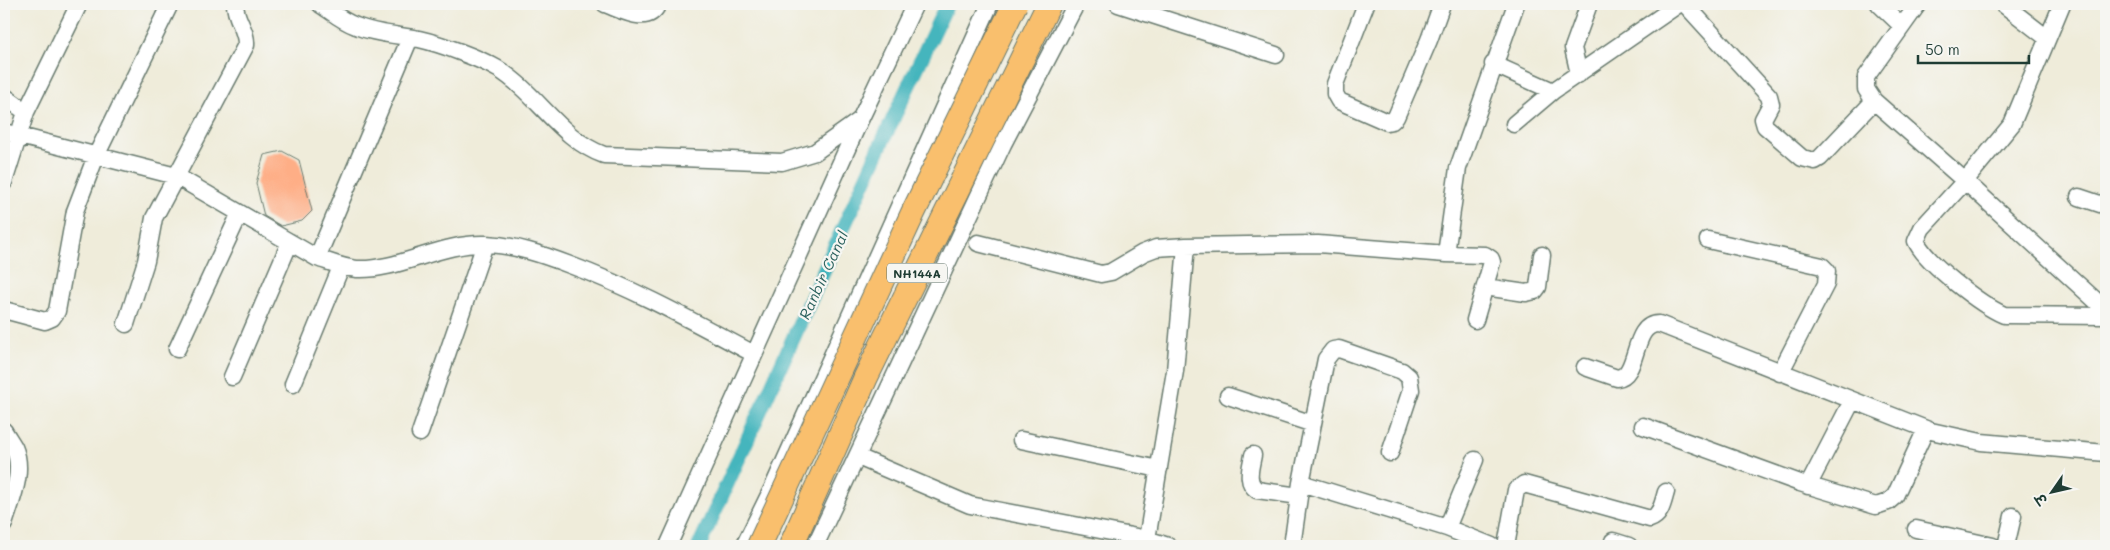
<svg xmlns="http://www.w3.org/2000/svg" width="2110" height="550" font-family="Mali,'Playpen Sans Deva',sans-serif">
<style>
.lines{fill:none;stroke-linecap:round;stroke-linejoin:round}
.canal{stroke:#45b5bd;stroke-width:15}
.building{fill:#feae86}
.minor-casing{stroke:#687a6e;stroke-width:19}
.minor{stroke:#fff;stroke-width:16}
.highway-bridge-casing{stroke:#687a6e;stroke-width:26;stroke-linecap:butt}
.highway-bridge{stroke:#f9bf6d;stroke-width:24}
.labels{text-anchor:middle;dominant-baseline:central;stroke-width:4.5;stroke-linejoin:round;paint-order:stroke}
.shield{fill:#f6f6f2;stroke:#60746d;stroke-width:1}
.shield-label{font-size:12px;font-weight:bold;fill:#1f3d34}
.water-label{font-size:15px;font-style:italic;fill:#2a615d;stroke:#f6f6f2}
</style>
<rect width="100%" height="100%" fill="#f6f6f2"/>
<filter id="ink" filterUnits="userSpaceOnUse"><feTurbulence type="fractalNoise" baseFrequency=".02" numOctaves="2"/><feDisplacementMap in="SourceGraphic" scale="10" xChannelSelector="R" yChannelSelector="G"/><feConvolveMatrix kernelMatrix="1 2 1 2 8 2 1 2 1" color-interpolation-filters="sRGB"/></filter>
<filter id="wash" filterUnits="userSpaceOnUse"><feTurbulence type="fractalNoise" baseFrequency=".0096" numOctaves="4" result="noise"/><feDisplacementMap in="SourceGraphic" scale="20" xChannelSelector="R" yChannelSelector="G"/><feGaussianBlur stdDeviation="1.12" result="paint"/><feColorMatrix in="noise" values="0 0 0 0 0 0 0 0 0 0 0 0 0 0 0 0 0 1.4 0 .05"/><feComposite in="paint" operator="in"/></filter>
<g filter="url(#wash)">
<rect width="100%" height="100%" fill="#efecda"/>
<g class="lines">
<path class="canal" d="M699,546L884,138L947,4"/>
</g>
<g id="blocks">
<path class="building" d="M282,151L299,160L312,211L302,221L281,226L264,216L256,183L264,155Z"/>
</g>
</g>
<g filter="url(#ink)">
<use href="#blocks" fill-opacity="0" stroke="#687a6e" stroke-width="1"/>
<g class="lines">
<defs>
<path id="minor" d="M320,4C332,12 342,21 356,26C376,34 398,35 419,39C441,44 479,58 498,69C537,93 561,140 604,155L782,162L815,152L860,120
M605,4C622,10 648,26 658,4
M1118,4L1276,55
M1366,4L1335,84V94L1339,101L1387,122L1392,121L1396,117L1429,40L1442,4
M1685,4L1769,96L1771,104L1763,119L1765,126L1802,158L1815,161L1820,158L1874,101
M1879,4L1902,26
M1918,4L1866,77V89L1874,101L1965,181L2106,310
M2003,4L2047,38
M2062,4L2012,124L1965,181L1922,228L1916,241C1926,263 1981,305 2004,315L2106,316
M1493,64L1553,91
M1579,74L1573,48L1589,4
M4,96L26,112
M1514,124L1553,91L1679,4
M4,132L176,176L317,258C330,262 343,268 357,269C398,271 442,242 486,244C515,245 544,255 570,265C635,289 694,322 754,354
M4,182L26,112L79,4
M2079,197L2106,206
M1708,240L1822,266L1827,271L1826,284L1780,373
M978,243L1101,274L1111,272L1143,253L1156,248L1186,246L1318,244L1446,254L1485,255L1491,259L1492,262L1475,320
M1446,254L1458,168L1516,4
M317,258L410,38
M1485,287L1526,293L1535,291L1538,287L1542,255
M4,310L45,321L52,318L57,311L75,211L96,156L170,4
M126,324L146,261L154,218L246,45C247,30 235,19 235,4
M177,349L240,213
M1585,367L1617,378C1640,376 1631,323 1659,324L1931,431L1981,442L2106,453
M232,377L290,242
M293,384L341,267
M1228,396L1313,424
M1643,426L1800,483L1876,506L1888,502L1895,496L1926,429
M4,431C7,436 11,442 14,447C25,472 11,501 4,524
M420,433L485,244
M1021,440L1159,469
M1253,455C1251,467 1245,482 1257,490L1299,496
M865,460L970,505L1147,539L1168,546
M1301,483L1447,528L1492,546
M1808,486L1852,401
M1447,528L1475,460
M1916,529L1993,546
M1147,539L1175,371L1186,246
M1613,541L1629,546
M668,546L860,120L915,4
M744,546L773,487L990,4
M815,546L1003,144L1076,4
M1292,546L1301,483L1326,359L1333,350L1339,349L1402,371L1409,377L1411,390L1390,453
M1506,546L1516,490L1524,484L1650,519C1661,516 1663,502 1666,492
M2006,546L2013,516"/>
</defs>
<use href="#minor" class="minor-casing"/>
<use href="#minor" class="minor"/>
<defs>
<path id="highway-bridge" d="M759,546L913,213L1015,4
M791,546L866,377L1049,4"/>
</defs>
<use href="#highway-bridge" class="highway-bridge-casing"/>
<use href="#highway-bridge" class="highway-bridge"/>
</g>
</g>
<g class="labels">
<rect class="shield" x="887" y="263.5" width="60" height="19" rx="4"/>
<g class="shield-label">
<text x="917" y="273">NH144A</text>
</g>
<g class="water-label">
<text transform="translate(823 275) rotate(-65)">Ranbir Canal</text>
</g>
</g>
<rect width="2110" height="550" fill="none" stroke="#f6f6f2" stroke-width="20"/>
<g transform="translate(2052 492) rotate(236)" stroke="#f6f6f2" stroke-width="4" paint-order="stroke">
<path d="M0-4L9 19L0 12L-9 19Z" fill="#1f3d34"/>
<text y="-8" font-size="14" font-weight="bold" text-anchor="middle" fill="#1f3d34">उ</text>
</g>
<path d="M1918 55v8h111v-8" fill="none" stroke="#1f3d34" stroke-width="2.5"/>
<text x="1925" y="55" font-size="15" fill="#1f3d34" stroke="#f6f6f2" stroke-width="4" paint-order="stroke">50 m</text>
</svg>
